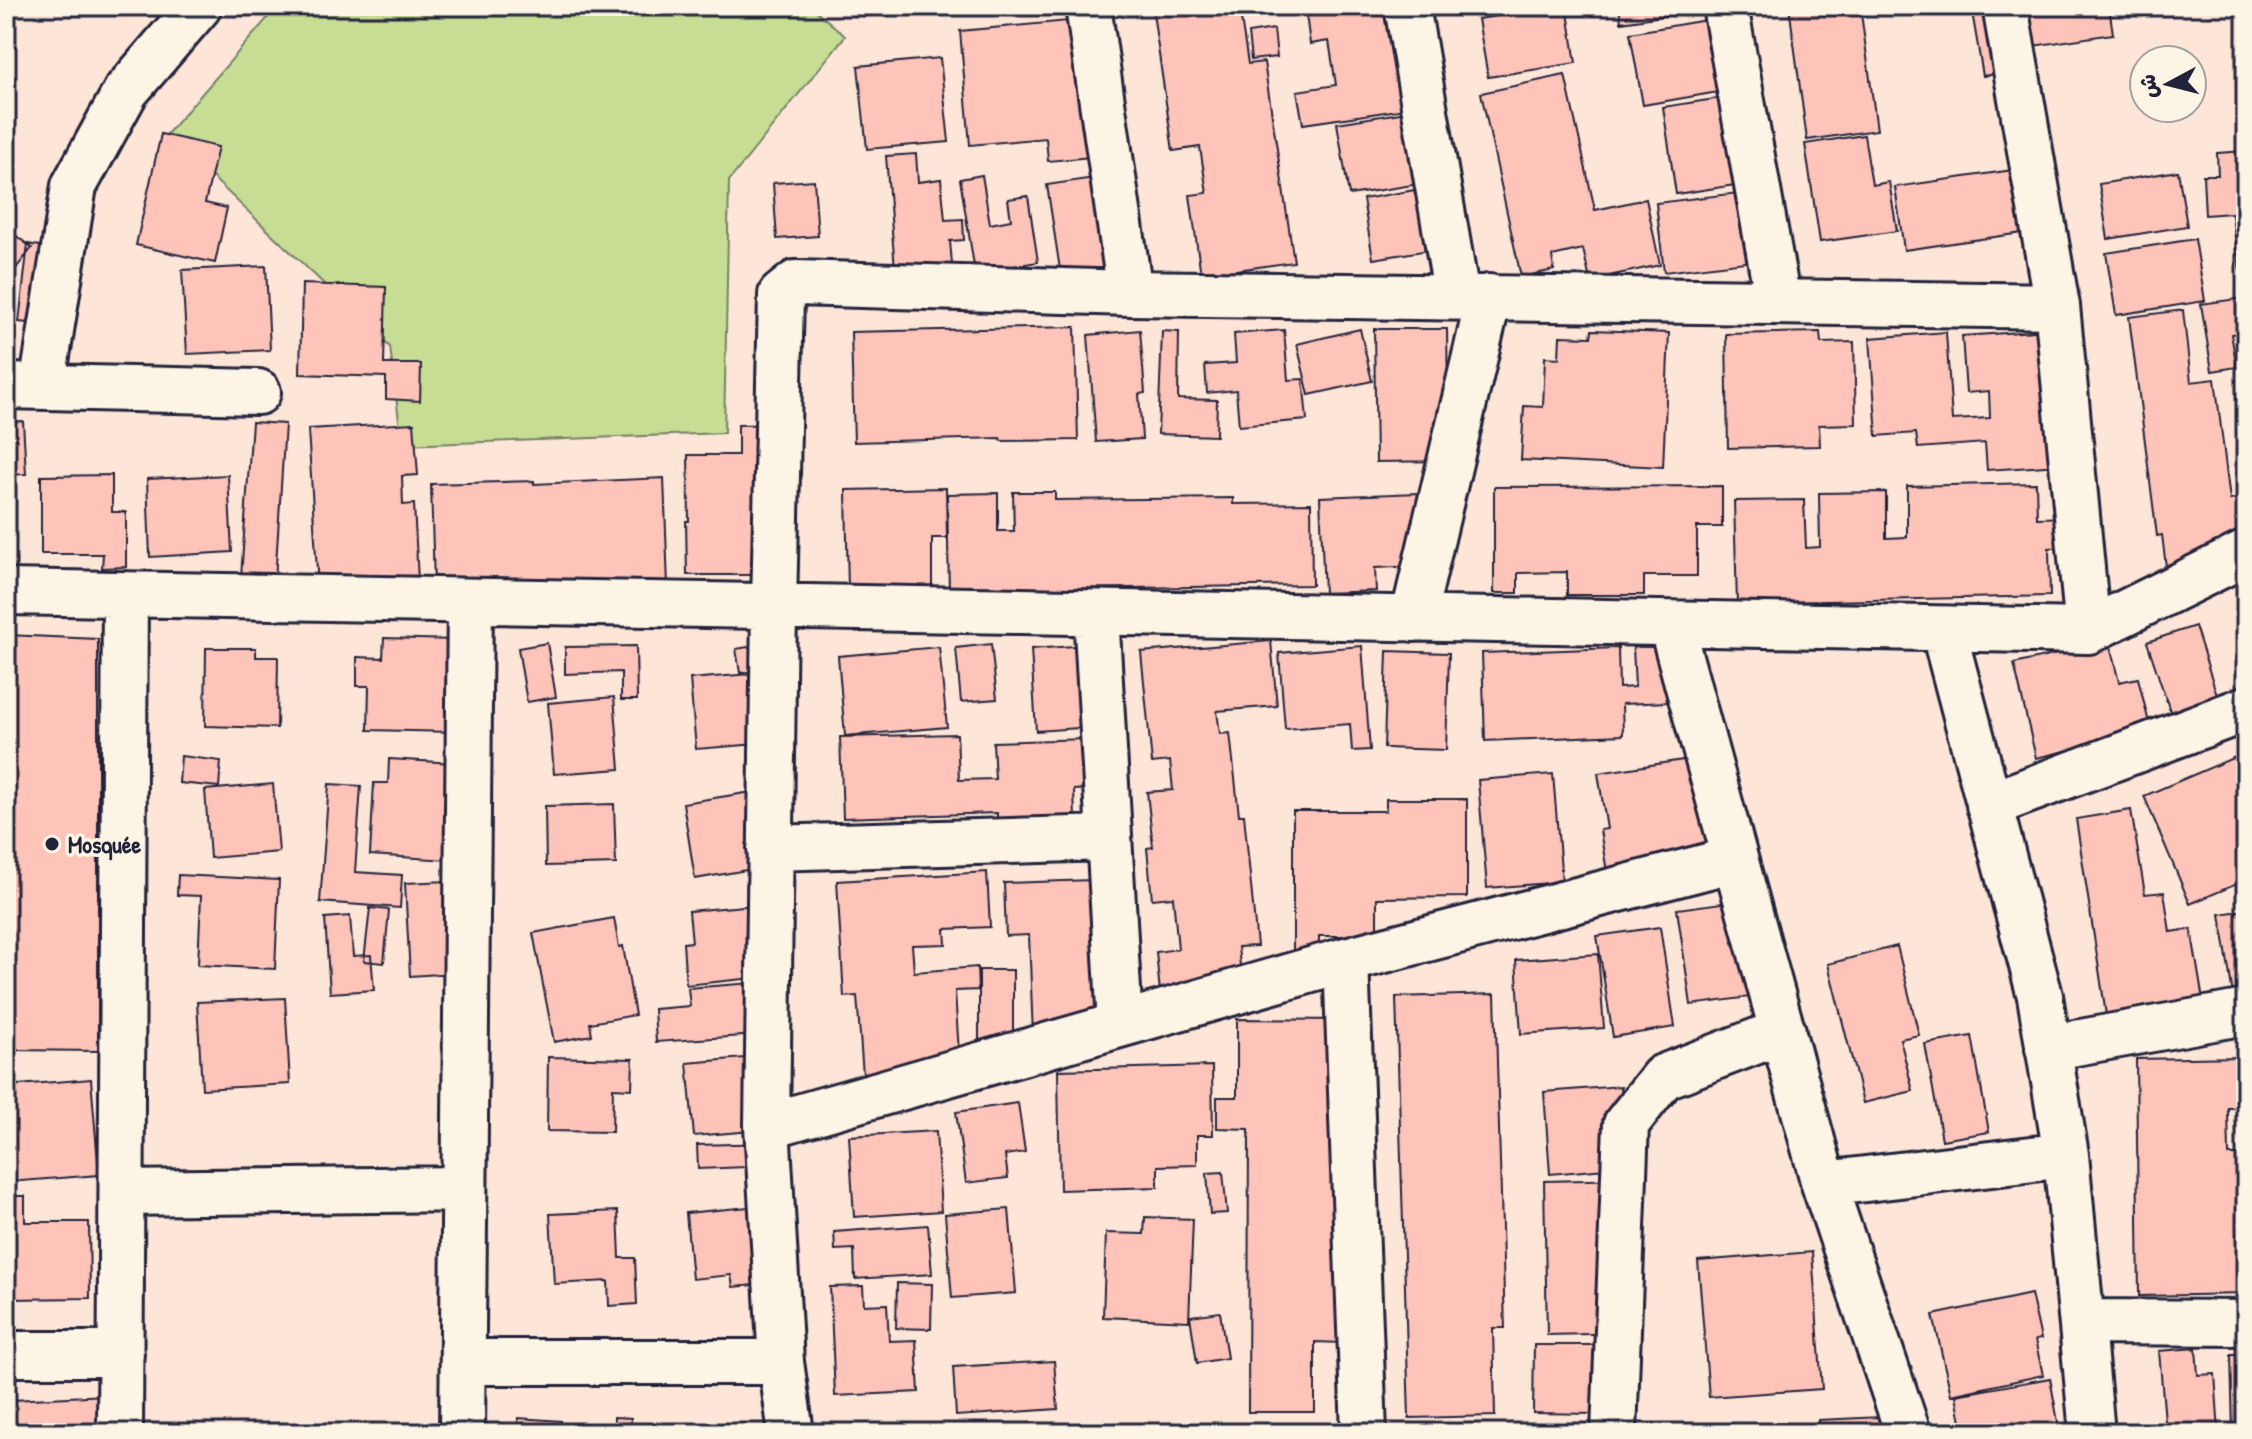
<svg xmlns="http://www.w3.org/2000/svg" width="2252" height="1439" font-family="'Patrick Hand','Playpen Sans Arabic',sans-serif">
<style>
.green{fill:#c6dd93;stroke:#748067;stroke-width:2}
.building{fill:#ffc4b9;stroke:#22223b;stroke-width:2}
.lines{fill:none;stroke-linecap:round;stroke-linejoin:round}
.minor-casing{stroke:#22223b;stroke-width:50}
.minor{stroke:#fcf5e5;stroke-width:44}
.poi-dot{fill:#22223b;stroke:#fcf5e5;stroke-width:3}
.labels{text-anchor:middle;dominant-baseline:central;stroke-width:7;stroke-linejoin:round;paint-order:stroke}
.poi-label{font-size:24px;font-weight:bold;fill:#22223b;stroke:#fcf5e5;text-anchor:start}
</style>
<rect width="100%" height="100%" fill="#fde6d8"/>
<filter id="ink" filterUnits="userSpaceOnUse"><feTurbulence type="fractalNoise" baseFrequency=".0125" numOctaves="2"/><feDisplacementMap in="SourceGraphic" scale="16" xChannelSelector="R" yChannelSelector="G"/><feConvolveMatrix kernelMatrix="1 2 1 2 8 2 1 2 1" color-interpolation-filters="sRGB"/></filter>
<g filter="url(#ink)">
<path class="green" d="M278,6H811L845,36L729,181L724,433L402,445L390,347L167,134Z"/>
<path class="building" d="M1152,6H1239L1248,64L1264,62L1294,262L1201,275L1190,195L1207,193L1200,147L1173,151Z
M1404,6L1419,107L1303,124L1297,91L1336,85L1329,41L1310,44L1305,7Z
M1560,6H1567L1576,63L1488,77L1478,19Z
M1619,6H1730L1621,22Z
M1789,6H1860L1877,130L1807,140Z
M1971,6H2001L2012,71L1983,76Z
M2013,6H2109L2113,34L2019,48Z
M1736,15L1747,87L1643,105L1630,33Z
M1100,18L1113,155L1048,161L1046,138L970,145L960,31Z
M1274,29L1277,57L1251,60L1248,33Z
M940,58L949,142L867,149L858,66Z
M1565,75L1595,210L1646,199L1660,265L1590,280L1583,249L1552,256L1554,270L1521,277L1481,93Z
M1754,93L1768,180L1676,194L1663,107Z
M1426,109L1438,181L1349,195L1337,123Z
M161,134L218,147L205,203L227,208L215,263L136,245Z
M1864,135L1872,185L1889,182L1897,231L1820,242L1805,144Z
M2246,151V212L2205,215L2203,175H2218L2217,153Z
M916,154L918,182L941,179L945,220L963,219L964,240L950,241L952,264L895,269L886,156Z
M2034,167L2043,230L1904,250L1895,187Z
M2178,171L2187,226L2108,239L2099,184Z
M1134,172L1108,270L1061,276L1047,185Z
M982,175L990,224L1011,220L1008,199L1028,196L1038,262L975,272L960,179Z
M814,180L818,236L777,239L773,183Z
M1432,187L1429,250L1373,259L1363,199Z
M1754,191L1762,260L1664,272L1656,203Z
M2246,214V332L2231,334L2237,367L2212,371L2201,304L2244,298L2232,216Z
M6,228L32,248L6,281Z
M2195,239L2205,301L2116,315L2106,253Z
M28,244L59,249L49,325L19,322Z
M266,266L270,350L187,354L182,270Z
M302,284L386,287L384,364H421L420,401L386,399V377L300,374Z
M2183,310L2191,382L2215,379L2230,500L2246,497V549L2166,567L2162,535L2157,536L2129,317Z
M1075,327L1078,440L1001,441L1000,438L854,442L851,332Z
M1360,329L1372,381L1309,395L1297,344Z
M1374,329H1447L1449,461L1376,462Z
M1140,330L1145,393L1139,394L1142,439L1096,442L1088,335Z
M1284,330L1288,380L1303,379L1307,420L1239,426L1236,390L1207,393L1205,365L1236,363L1234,334Z
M1592,330L1669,333L1663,467L1521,460L1524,406L1543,407L1545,357L1559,358L1560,336L1591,337Z
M2050,330L2060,465L1987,470L1985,443L1918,448L1916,433L1877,436L1870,338L1946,332L1952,420L1990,418L1989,391L1966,393L1962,336Z
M1162,331L1179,332L1178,399L1217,400L1216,436L1158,434Z
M1820,332L1821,343L1854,342L1856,424L1819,425L1820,446L1728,448L1726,334Z
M23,421L26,474L6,475V422Z
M252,422L285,424L275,580L241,577Z
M414,423L418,475L402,476L403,505L414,504L418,581L318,587L308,429Z
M784,424L778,575H687L686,521H689L688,455H738V425Z
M112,475V512H126V567L102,568L103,554H41V476Z
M228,475L232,552L150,557L147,479Z
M664,478L668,586L598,588V580L434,585L431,484L534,481V484Z
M2036,483L2037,518L2072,517L2073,547L2049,548L2050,596L1737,603L1734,501L1804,500L1806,548L1820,547L1819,493L1886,492V538L1907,537V486Z
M1722,486V527H1697V576H1644V595H1567V572L1518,573V593H1494V487Z
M946,488L947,538H932V589L848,590L846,490Z
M1013,492H1055V500L1233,498V504L1311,503L1312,585L949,591L947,494L998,493V531H1014Z
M1418,493L1420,566L1375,568L1376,591L1324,593L1320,497Z
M2195,626L2222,711L2175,726L2147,642Z
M6,635L98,639V1051L6,1050Z
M384,638L454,640L453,732L368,730L369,686H357V657L383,658Z
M1271,641L1277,706L1217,711L1220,734L1230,733L1239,815H1244L1257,946L1238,947L1242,984L1160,992L1156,952L1178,949L1173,897L1152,899L1147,848L1153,847L1147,792L1173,790L1170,761L1152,763L1141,652Z
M2109,642L2119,682L2138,678L2151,731L2036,758L2014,664Z
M547,643L556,697L527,702L518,648Z
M766,644L769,669L740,673L736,649Z
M991,644L997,699L961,702L956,648Z
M1088,645L1093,727L1036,731L1031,649Z
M636,646L637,700H621V672L565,674V647Z
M1362,646L1370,750L1352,751L1350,724L1285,729L1279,653Z
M1666,646L1668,702L1622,704L1623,735L1485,741L1482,653L1618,648L1619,688L1635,687L1633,647Z
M939,647L947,727L845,736L838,656Z
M206,648H256V657H278L277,728L205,726Z
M1387,651L1449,653L1446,750L1384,748Z
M763,673L770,743L696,749L690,679Z
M614,697L620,769L554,774L548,703Z
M957,734L959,780L995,779L993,742L1087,739L1089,789L1074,790L1075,819L997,821V813L843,818L840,737Z
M181,756L221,761L219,787L179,783Z
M1703,757L1718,855L1607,872L1600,830L1607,829L1598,773Z
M2235,757L2246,783V880L2190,904L2144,796Z
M389,759L453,763L448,860L370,855L374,783H388Z
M1553,774L1562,882L1487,888L1478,780Z
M273,784L279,852L210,858L205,790Z
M329,784L361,786L355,872L402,875L400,908L320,902Z
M752,792L764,867L695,879L683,803Z
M1386,799H1467V897L1377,898V936H1319V958H1293V811H1386Z
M614,804L616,864L546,866L545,806Z
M2131,810L2145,894L2164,892L2170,932L2191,929L2203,1000L2106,1015L2076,819Z
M987,872L990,927L945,929L946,944L912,945L914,972L977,967L978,990L955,991L960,1069L863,1075L857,996L844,997L837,881Z
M178,875L279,880L275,969L198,965L201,896L177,895Z
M1092,880L1097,1033L1033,1036L1029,935L1006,936L1004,883Z
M448,881L454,973L410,976L405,883Z
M1751,899L1765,995L1691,1005L1677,909Z
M766,904L773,976L686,985L683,943L692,942L689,911Z
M370,908L389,910L384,963L364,961Z
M2246,910V993L2233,995L2220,914Z
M350,916L353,956L371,955L374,990L330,993L325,918Z
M614,918L619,947L623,946L635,1015L590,1023L592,1035L554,1042L533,933Z
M1660,927L1675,1027L1613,1037L1597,936Z
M1897,946L1919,1035L1900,1039L1913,1091L1863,1103L1828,964Z
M1598,954L1604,1028L1521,1034L1516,960Z
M979,970H1013V1055H979Z
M753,983L757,1035L656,1042L654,1009L690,1006L688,988Z
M1495,994L1505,1328H1493L1495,1416L1409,1418L1396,997Z
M285,998L290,1084L202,1089L197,1002Z
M1237,1019L1343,1020L1342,1343L1315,1342V1412H1248L1249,1129L1217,1128V1097H1237Z
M1972,1036L1989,1132L1942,1140L1925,1044Z
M548,1057L633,1059L632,1089L613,1088L612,1132L547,1131Z
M756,1057L763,1130L694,1136L687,1063Z
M2241,1057L2242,1108H2228L2229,1155H2246V1294L2139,1296L2136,1059Z
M1212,1066L1213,1135H1197V1165L1158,1166V1187L1060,1190L1058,1070Z
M91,1079L99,1175L8,1182L6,1086Z
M1621,1086L1628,1167L1550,1174L1544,1092Z
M1018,1103L1025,1152L1005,1155L1008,1178L966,1183L956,1112Z
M936,1131L941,1211L854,1217L849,1136Z
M770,1143L771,1166L698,1169L697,1145Z
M1223,1172L1227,1213L1210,1214L1207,1173Z
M1630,1179L1633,1333L1547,1335L1544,1181Z
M6,1196H25V1222H89L90,1298L6,1299Z
M759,1206L766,1284L733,1287L731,1275L692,1279L686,1213Z
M1009,1209L1016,1293L952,1298L945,1214Z
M618,1211L620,1258H635L637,1304L609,1306L608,1281L554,1284L550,1214Z
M1145,1217L1193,1219L1189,1321L1103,1317L1106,1233L1144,1234Z
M928,1225L932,1274L855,1279L854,1249L835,1250L834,1232Z
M1812,1252L1822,1389L1709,1397L1698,1261Z
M897,1283L932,1284L931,1329L896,1328Z
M863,1286L864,1305L887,1304L889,1341L916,1340L919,1392L835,1396L830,1287Z
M2031,1294L2041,1339L2035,1340L2043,1375L1951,1395L1933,1315Z
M1220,1312L1227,1358L1197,1363L1190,1316Z
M1534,1345H1597L1596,1414L1533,1413Z
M2196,1348L2198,1375L2215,1374L2219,1433H2166L2159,1351Z
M2231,1354H2246V1433H2233Z
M1054,1361L1058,1409L956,1416L953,1367Z
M2050,1378L2060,1433H1963L1956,1395Z
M105,1395L107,1433H14L13,1400Z
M1904,1416L1905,1433H1819L1818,1420Z
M614,1417L631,1418V1433H614Z
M518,1418L561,1421L560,1433H518Z"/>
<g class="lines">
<defs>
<path id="minor" d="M1088,6L1130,293
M1407,6L1457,297
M1725,6L1778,302
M2005,6L2057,306L2088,631
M6,386L258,392
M42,387L74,186L126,91L199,6
M6,592L2088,631L2246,553
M1096,613L1120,1024
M1413,619L1489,297
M1671,624L1824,1184L1908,1433
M1943,629L2040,996L2066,1155L2092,1433
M1989,805L2246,709
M770,848L1109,838
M1346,960L1364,1433
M2048,1048L2246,1012
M767,1126L1346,960L1735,859
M1824,1184L2066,1155
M122,1193L464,1189
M2083,1322L2246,1323
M6,1354H121
M463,1362H781
M120,1433L125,594
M462,1433L470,601
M791,1433L781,1362L767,1126L774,607L781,295L796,283L1130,293L2057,306
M1614,1433L1626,1124L1663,1077L1783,1031"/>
</defs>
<use href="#minor" class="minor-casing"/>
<use href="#minor" class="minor"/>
</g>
</g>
<circle class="poi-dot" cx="52" cy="844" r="8"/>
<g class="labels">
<g class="poi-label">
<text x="68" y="844">Mosquée</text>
</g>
</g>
<rect width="2252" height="1439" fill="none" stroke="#fcf5e5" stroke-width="32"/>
<rect x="16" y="16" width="2220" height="1407" fill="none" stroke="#22223b" stroke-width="3" filter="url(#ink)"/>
<g transform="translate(2168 84) rotate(263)"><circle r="38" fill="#fcf5e5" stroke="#a5a1a1" stroke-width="2"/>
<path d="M0-6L14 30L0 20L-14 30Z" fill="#22223b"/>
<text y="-12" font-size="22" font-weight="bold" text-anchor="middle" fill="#22223b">ش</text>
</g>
</svg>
